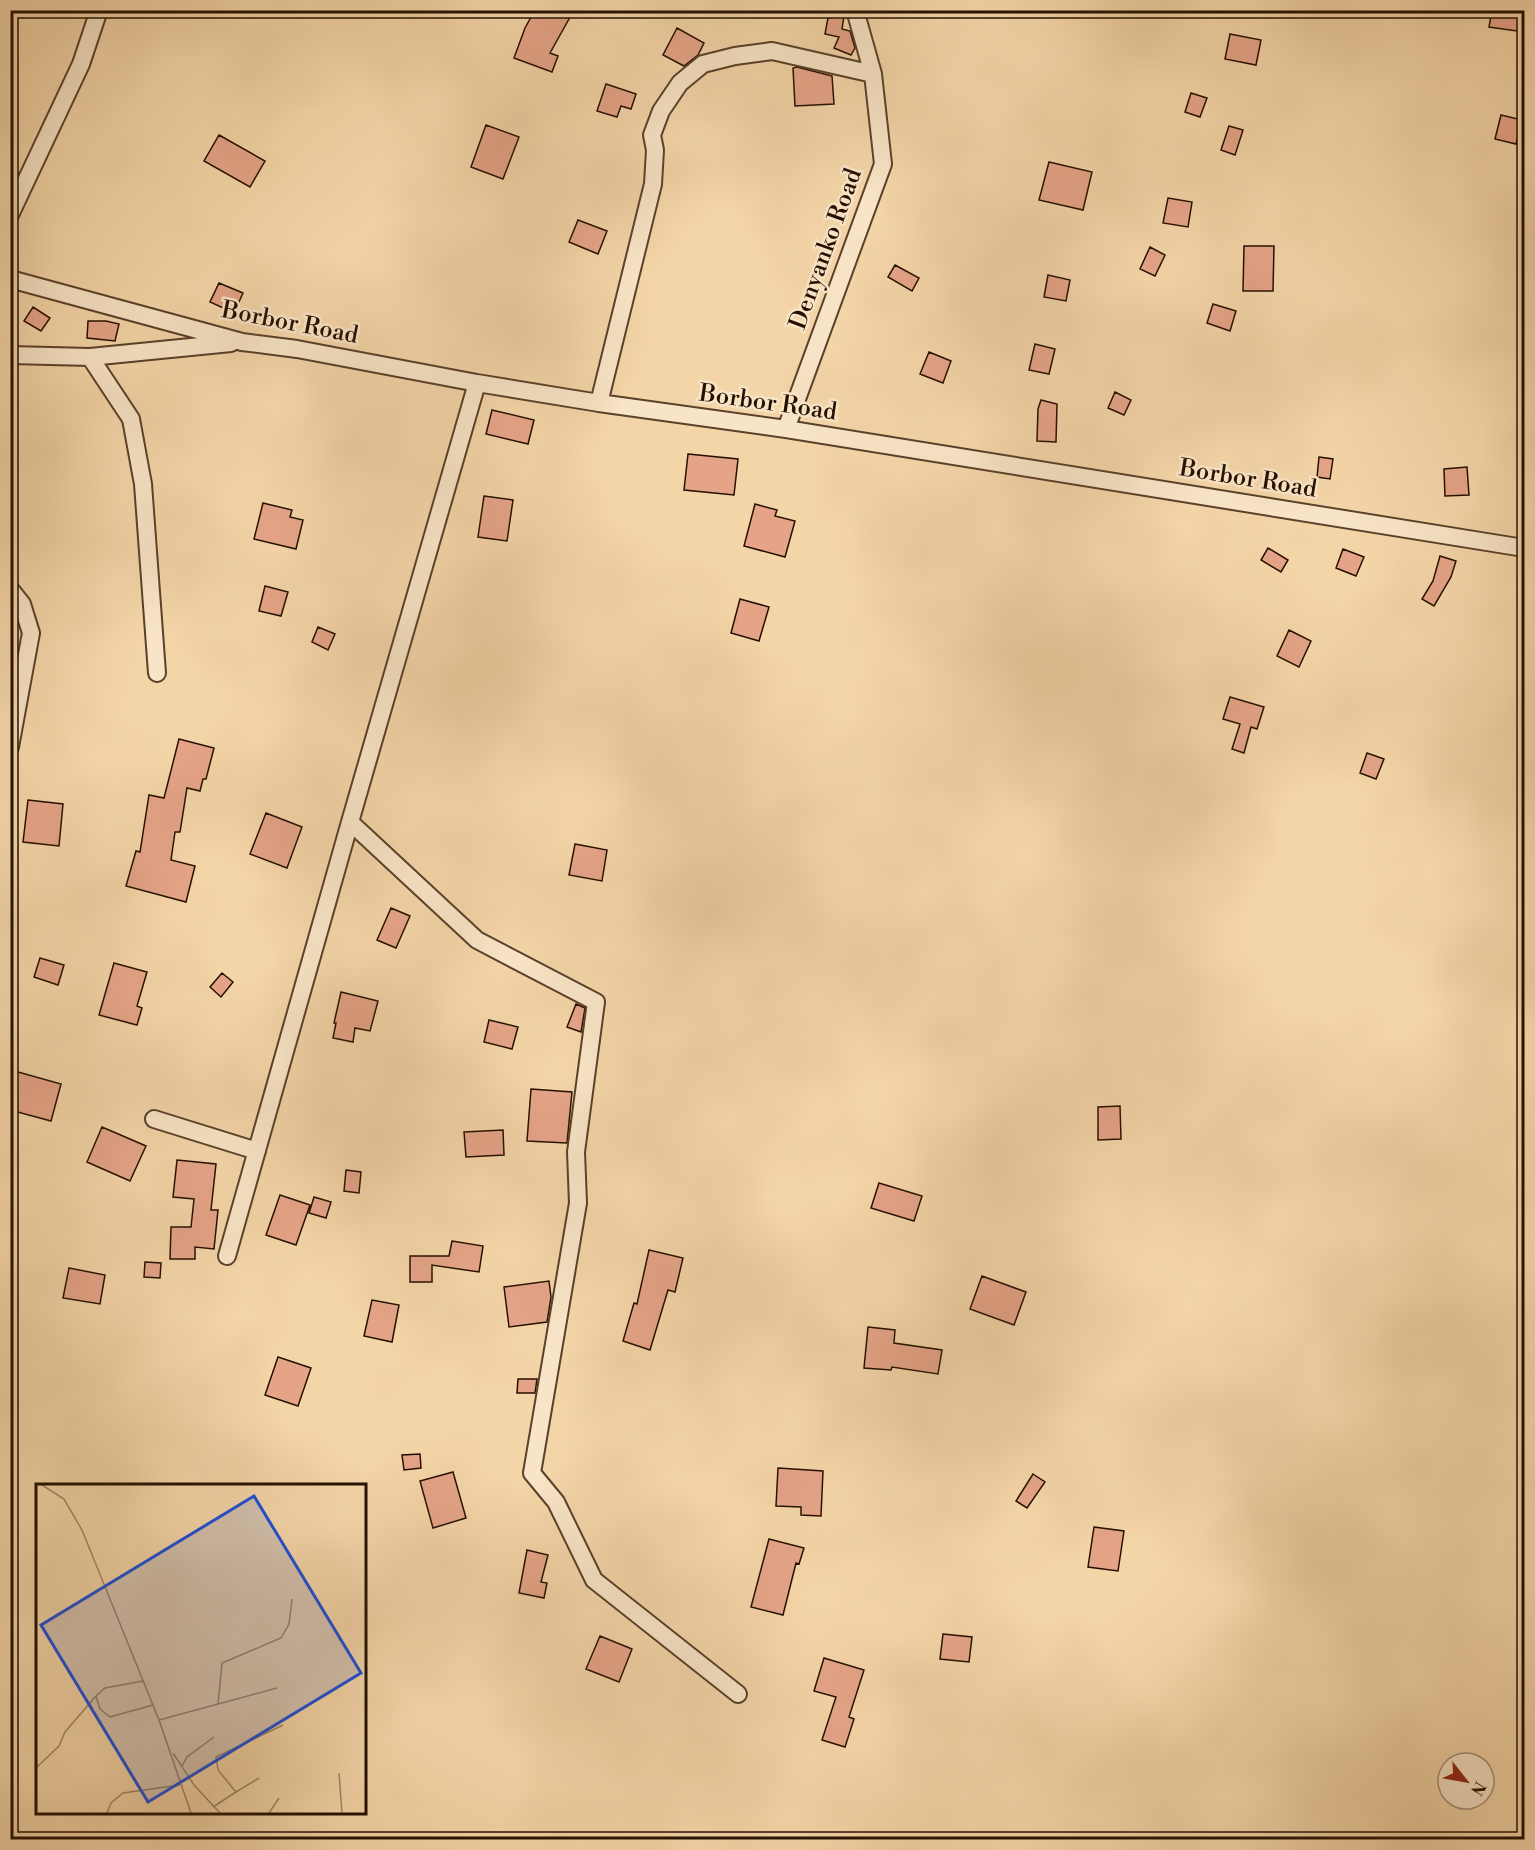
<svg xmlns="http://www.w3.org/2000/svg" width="1535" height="1850" font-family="'Libre Bodoni',serif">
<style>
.building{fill:#e5a488;stroke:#251000;stroke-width:1.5}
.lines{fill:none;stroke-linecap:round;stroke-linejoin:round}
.minor-casing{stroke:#59412a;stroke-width:20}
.minor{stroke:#f8e4c6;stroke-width:16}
.labels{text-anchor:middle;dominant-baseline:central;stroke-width:5;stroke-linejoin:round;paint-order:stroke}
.street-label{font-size:24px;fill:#251000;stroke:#f8e4c6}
.inset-road{fill:none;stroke:#a18665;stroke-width:1.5}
.view{fill:#1d4ed8;fill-opacity:0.15;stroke:#1d4ed8;stroke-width:3}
.inset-edge{fill:none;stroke:#251000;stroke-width:3}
</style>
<rect width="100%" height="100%" fill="#f4d5a8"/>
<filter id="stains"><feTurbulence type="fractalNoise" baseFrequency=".00333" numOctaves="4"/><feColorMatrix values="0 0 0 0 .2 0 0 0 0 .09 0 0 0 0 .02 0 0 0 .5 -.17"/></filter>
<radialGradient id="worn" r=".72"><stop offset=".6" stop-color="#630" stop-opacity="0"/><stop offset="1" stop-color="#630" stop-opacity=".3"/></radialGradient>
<path class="building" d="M535,10H574L550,53L558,56L552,72L514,58L525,28Z
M833,10H845L842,29L850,31L855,48L851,55L834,48L839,37L825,34L828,18H831Z
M1492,10H1524V32L1489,27Z
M677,28L704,43L698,55L684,66L663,55Z
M1230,34L1261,40L1256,65L1225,59Z
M797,67L832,76L834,104L795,106L793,68Z
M606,84L636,94L631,109L621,106L617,117L597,111Z
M1191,93L1207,98L1200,117L1185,112Z
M1501,115L1522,120L1516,144L1495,139Z
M486,125L519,137L503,179L471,167Z
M1229,126L1243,130L1235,155L1221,150Z
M219,135L265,161L250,187L204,161Z
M1049,162L1092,172L1083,210L1039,200Z
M1168,198L1192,202L1188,227L1163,223Z
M578,220L607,231L598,254L569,242Z
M1244,246H1274L1273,291H1243Z
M1150,247L1165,255L1155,276L1140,269Z
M895,265L919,278L912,291L888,277Z
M1048,275L1070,280L1066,301L1044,297Z
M219,283L243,293L234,313L210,302Z
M1213,304L1236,311L1230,331L1207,323Z
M33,307L50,318L41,331L24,321Z
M88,321H106L119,324L115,341L87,338Z
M1035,344L1055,349L1049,374L1029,370Z
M929,352L951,361L943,383L920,374Z
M1115,392L1131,400L1124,415L1108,408Z
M1041,400L1057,404L1056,442L1037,441L1038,409Z
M492,410L534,420L528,444L486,434Z
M688,454L738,459L734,495L684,490Z
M1319,457L1333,459L1330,479L1317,477Z
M1467,467L1469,495L1445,496L1444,469Z
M484,496L513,500L507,541L478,537Z
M263,503L292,510L290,517L303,520L296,549L254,539Z
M755,504L777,510L775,516L795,521L785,557L744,546Z
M1268,548L1288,560L1281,572L1261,560Z
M1343,549L1364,557L1356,576L1336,568Z
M1440,556L1456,561L1451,577L1434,606L1422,599L1433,581Z
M265,586L288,592L281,616L259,611Z
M740,599L769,607L759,641L731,633Z
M318,627L335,634L328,650L312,642Z
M1289,630L1311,641L1299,667L1277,656Z
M1230,697L1264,707L1257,729L1251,727L1244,753L1232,749L1240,724L1223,719Z
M179,739L214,748L206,779H203L200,791L187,788L180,832H175L171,860L195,866L186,902L126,886L136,851L140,852L149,795L164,798Z
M1367,753L1384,759L1376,779L1360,773Z
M28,800L63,804L59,846L23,842Z
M266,813L302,827L287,868L250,854Z
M575,844L607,850L602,881L569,875Z
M391,908L410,916L396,948L377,940Z
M40,958L64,965L58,985L34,977Z
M114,963L147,972L137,1006L142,1008L137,1025L99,1015Z
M222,973L233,982L221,997L210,987Z
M341,992L378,1001L370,1031L355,1028L353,1042L333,1038L336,1023H334Z
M576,1004L585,1008L581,1032L567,1027Z
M489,1020L518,1027L512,1049L484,1042Z
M18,1072L61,1084L51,1121L10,1110V1098Z
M531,1089L572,1092L567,1143L527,1141Z
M1120,1106L1121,1139L1098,1140V1107Z
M102,1127L146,1146L130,1181L87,1162Z
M503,1130L504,1155L466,1157L464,1132Z
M177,1160L216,1164L211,1210H218L214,1249L195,1247V1259H170L171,1227H191L194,1199L173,1197Z
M346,1170L361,1172L359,1193L344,1191Z
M879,1183L922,1196L914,1221L871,1208Z
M280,1195L310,1205L296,1245L266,1235Z
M314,1197L331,1202L326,1218L309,1213Z
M452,1241L483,1246L479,1272L432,1265V1282H410V1256H449Z
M649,1250L683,1258L675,1292L668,1290L650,1350L623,1341L634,1303L637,1304Z
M145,1262L161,1263L160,1278L144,1277Z
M69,1268L105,1275L100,1304L63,1298Z
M982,1276L1026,1292L1014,1325L970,1309Z
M549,1281L551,1297L547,1322L509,1327L504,1287Z
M372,1300L399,1305L392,1342L364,1336Z
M868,1327L895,1330L894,1343L942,1350L938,1374L892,1367L891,1370L864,1368Z
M278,1357L311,1368L298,1406L265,1395Z
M518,1379H537L535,1393H517Z
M420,1454L421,1468L404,1470L402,1455Z
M778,1468L823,1471L821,1516L801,1515V1507L776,1506Z
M453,1472L466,1518L433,1528L420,1481Z
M1033,1474L1045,1482L1027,1508L1016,1501Z
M1094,1527L1124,1531L1118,1571L1088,1567Z
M769,1539L804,1548L799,1564L796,1563L783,1615L751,1607Z
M527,1550L548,1555L541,1582L547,1583L544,1598L519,1593Z
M943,1634L972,1637L969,1662L940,1659Z
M600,1636L632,1649L619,1682L586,1669Z
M824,1658L864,1670L849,1717L854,1719L845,1747L822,1740L836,1697L814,1691Z"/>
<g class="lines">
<defs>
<path id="minor" d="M10,215L81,64L99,10
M10,279L242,342L297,349L477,383L599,403L786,429L1524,548
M10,355L90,357L231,343
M90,357L131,419L143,484L157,673
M599,403L653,184L655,150L652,135L661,111L680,83L703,64L735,56L772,51L873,74
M786,429L883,164L873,74L855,10
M10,589L22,604L31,633L10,747
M350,822L477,940L596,1002L576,1152L578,1203L532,1473L556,1502L594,1580L738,1694
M154,1119L257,1151
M227,1256L350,822L477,383"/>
</defs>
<use href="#minor" class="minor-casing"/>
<use href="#minor" class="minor"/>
</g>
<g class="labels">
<g class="street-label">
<text transform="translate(826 249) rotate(-70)">Denyanko Road</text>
<text transform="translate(290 323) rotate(11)">Borbor Road</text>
<text transform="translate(768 403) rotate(8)">Borbor Road</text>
<text transform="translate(1248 479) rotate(9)">Borbor Road</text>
</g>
</g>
<g transform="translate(36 1484)">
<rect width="330" height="330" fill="#f4d5a8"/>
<path class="inset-road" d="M6,1L28,15L46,46L123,236L155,329M60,212L64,225L74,233L117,221M182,220L186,179L245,154L253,140L256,115M123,236L241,204M137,269L158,301L184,329M146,282L151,273L178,253M0,284L23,262L29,248L60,212L69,204L107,197M303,289L306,329M200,308L223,294M177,323L200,308L182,286L180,273L247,241M71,329L75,319L87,309L144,301M233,329L243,314"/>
<path class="view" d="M218,12L325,189L112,318L5,141Z"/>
<rect width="330" height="330" class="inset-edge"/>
</g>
<rect width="1535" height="1850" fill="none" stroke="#f4d5a8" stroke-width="36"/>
<rect x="12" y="12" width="1511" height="1826" fill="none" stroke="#251000" stroke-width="3"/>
<rect x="18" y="18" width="1499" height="1814" fill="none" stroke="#251000" stroke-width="1.5"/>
<g transform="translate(1466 1781) rotate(121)"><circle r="28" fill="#f8e4c6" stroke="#a48f77" stroke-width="1.5"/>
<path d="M0-4.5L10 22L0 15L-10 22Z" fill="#8f2418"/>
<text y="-9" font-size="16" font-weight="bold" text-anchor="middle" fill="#251000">N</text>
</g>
<rect width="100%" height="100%" filter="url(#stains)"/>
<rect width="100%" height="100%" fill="url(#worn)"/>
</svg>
